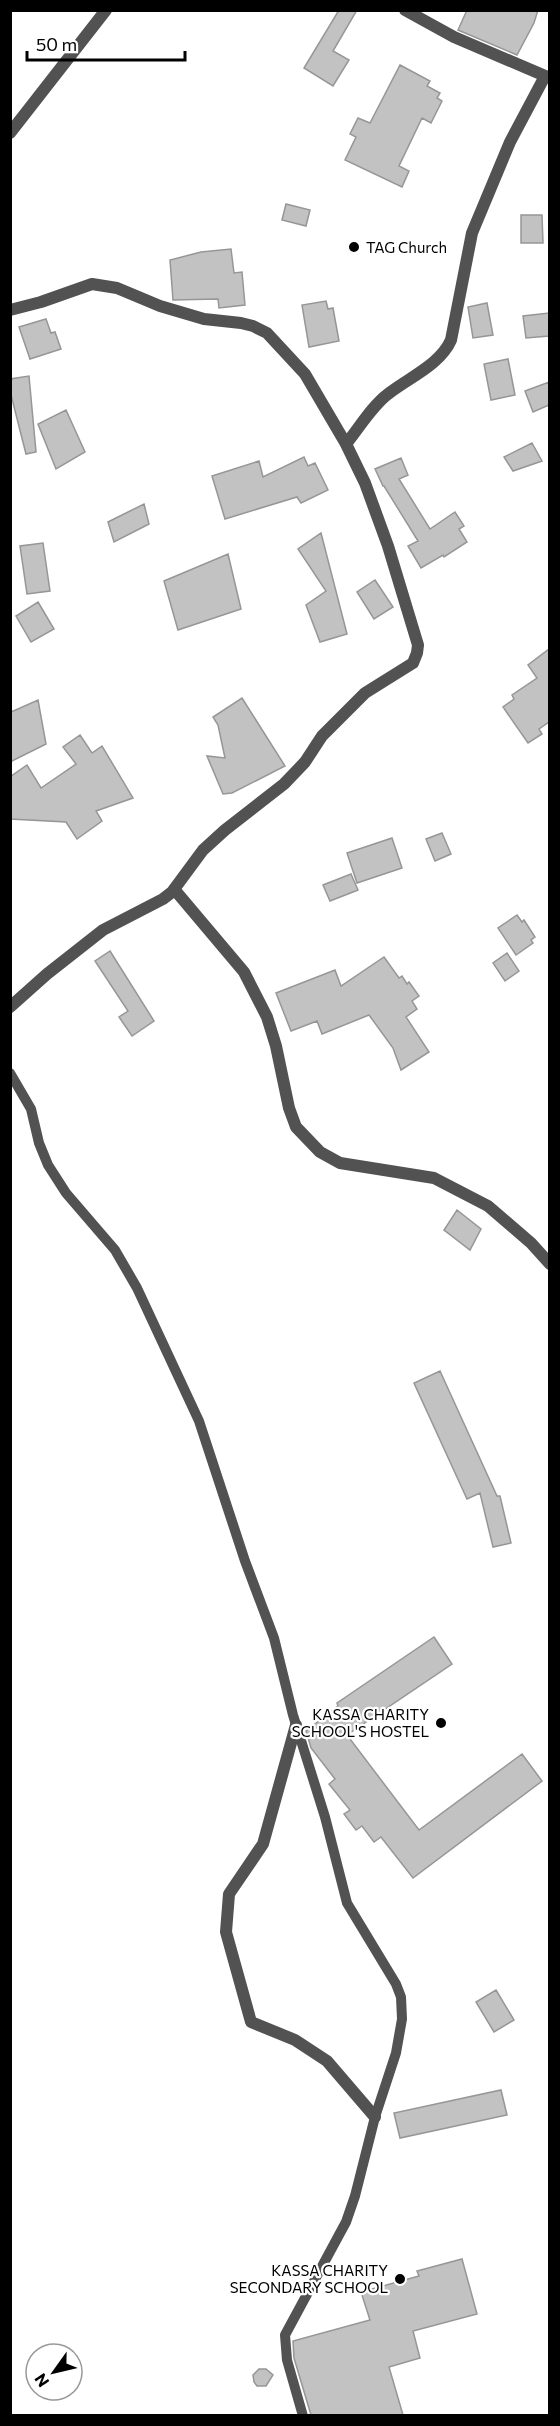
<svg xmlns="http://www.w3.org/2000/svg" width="560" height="2426" font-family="Commissioner,sans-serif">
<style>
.building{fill:#c2c2c2;stroke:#969696;stroke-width:1.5}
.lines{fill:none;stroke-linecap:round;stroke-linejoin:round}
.lane{stroke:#525252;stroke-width:10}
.street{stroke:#525252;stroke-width:12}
.poi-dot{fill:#000;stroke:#fff;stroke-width:2}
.labels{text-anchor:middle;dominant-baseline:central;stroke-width:4.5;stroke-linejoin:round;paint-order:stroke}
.poi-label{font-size:15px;fill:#000;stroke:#fff;text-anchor:end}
</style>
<rect width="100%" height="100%" fill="#fff"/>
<path class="building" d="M339,10H357L333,51L349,60L333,86L304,68Z
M467,10H538L534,23L517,55L458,30Z
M400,65L430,81L427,86L440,93L437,98L442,101L431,123L422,118L399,166L409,171L402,187L345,160L356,137L350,134L358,118L370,123Z
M286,204L310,210L306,226L282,220Z
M521,215H542L543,243H521Z
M231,249L234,273L242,272L245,305L219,308L218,299L173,300L170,260L201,252Z
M326,301L328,309L333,308L339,341L309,347L302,305Z
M487,303L493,335L473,338L468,307Z
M549,313V336L526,338L523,316Z
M46,319L51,333L55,332L61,349L30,359L19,327Z
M508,359L515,395L491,400L484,364Z
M29,376L36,452L26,454L10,391V379Z
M549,382V405L533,412L525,391Z
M66,410L85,452L56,469L38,424Z
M532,443L542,461L513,471L504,457Z
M304,457L308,466L315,463L328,490L301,503L297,497L225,519L212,476L259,461L263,477Z
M401,458L408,475L399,479L430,529L455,512L464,526L459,529L467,542L444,557L443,555L421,568L408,546L418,541L384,486H383L375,469Z
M144,504L149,524L114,542L108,522Z
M321,533L347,634L320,642L306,605L326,591L298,549Z
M43,543L50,591L27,594L20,546Z
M228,554L241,609L178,630L164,581Z
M375,580L393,607L374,619L357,592Z
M38,602L54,629L31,642L16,616Z
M549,649V722L539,729L542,734L528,743L503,707L514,699L512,695L537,678L528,665Z
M242,698L285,766L232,793L223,794L207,756L225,758L218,725L213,717Z
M38,700L46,744L10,762L11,712Z
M80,735L92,753L102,746L133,798L96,811L102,821L77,839L66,822L10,819V777L27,765L41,788L76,764L63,747Z
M442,833L451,854L435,861L426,839Z
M392,838L402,868L357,883L347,853Z
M351,874L358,890L330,901L323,885Z
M517,915L522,922L524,920L535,937L531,940L533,943L516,955L498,928Z
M110,951L154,1021L132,1036L119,1017L128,1011L95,961Z
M507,953L519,971L505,981L493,963Z
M384,957L399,978L402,976L407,984L409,982L419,996L412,1001L417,1009L406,1017L429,1052L401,1070L393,1048L369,1015L322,1034L317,1021L291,1031L276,993L335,970L341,986Z
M457,1210L481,1229L470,1250L444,1230Z
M440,1371L497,1496H500L511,1543L493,1547L480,1493L467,1499L414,1383Z
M434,1637L452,1664L347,1735L419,1830L522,1754L542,1781L413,1878L381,1837L374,1842L362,1826L356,1830L344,1814L350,1810L329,1784L335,1779L311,1748L306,1731L338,1706L337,1703Z
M496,1990L514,2020L494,2032L476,2002Z
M501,2090L507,2115L400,2138L394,2113Z
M462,2259L477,2314L413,2331L420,2358L389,2367L403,2415H311L294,2358L293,2341L370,2320L361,2292L419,2276L417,2271Z
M259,2369H266L273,2375L266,2386H257L254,2382L253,2375Z"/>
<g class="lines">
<path class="lane" d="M10,1073L31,1109L39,1143L48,1165L66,1193L115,1250L137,1288L199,1421L245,1561L274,1638L293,1715L325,1817L347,1903L396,1984L401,1997L402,2019L396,2053L375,2117L355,2196L346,2222L285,2335L287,2360L303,2416"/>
<path class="street" d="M405,10L454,37L550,78
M10,133L106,10
M10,310L41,302L92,284L117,288L160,306L204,319L241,323L253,326L267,333L305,374L346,444L365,483L388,546L418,645L417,653L413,663L365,693L322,736L305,762L284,784L225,830L203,850L172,892L163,899L103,930L47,974L10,1007
M346,444C359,428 372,406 388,394C408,378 440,365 451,340L472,233L510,142L545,76
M174,889L244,972L267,1017L276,1046L289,1108L296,1127L320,1152L340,1163L434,1178L488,1206L531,1243L550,1264
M296,1725L263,1844L229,1894L226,1932L251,2022L295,2040L327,2061L375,2117"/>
</g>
<g class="poi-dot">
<circle cx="354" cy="247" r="6"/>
<circle cx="441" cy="1723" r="6"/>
<circle cx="400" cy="2279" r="6"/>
</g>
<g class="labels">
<g class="poi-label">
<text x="366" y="247" text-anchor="start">TAG Church</text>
<text x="429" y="1714">KASSA CHARITY<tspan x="429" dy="17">SCHOOL'S HOSTEL</tspan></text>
<text x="388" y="2270">KASSA CHARITY<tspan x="388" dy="17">SECONDARY SCHOOL</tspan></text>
</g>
</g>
<rect width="560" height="2426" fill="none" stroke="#000000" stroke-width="24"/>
<g transform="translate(54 2372) rotate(236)"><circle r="28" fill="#ffffff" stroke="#999999" stroke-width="1.5"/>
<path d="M0-4.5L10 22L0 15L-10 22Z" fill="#000000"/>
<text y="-9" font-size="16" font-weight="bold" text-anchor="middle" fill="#000000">N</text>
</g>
<path d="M27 51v9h158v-9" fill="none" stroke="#000000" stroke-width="3"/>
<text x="36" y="51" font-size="18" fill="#000000" stroke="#ffffff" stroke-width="4.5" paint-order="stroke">50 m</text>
</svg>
